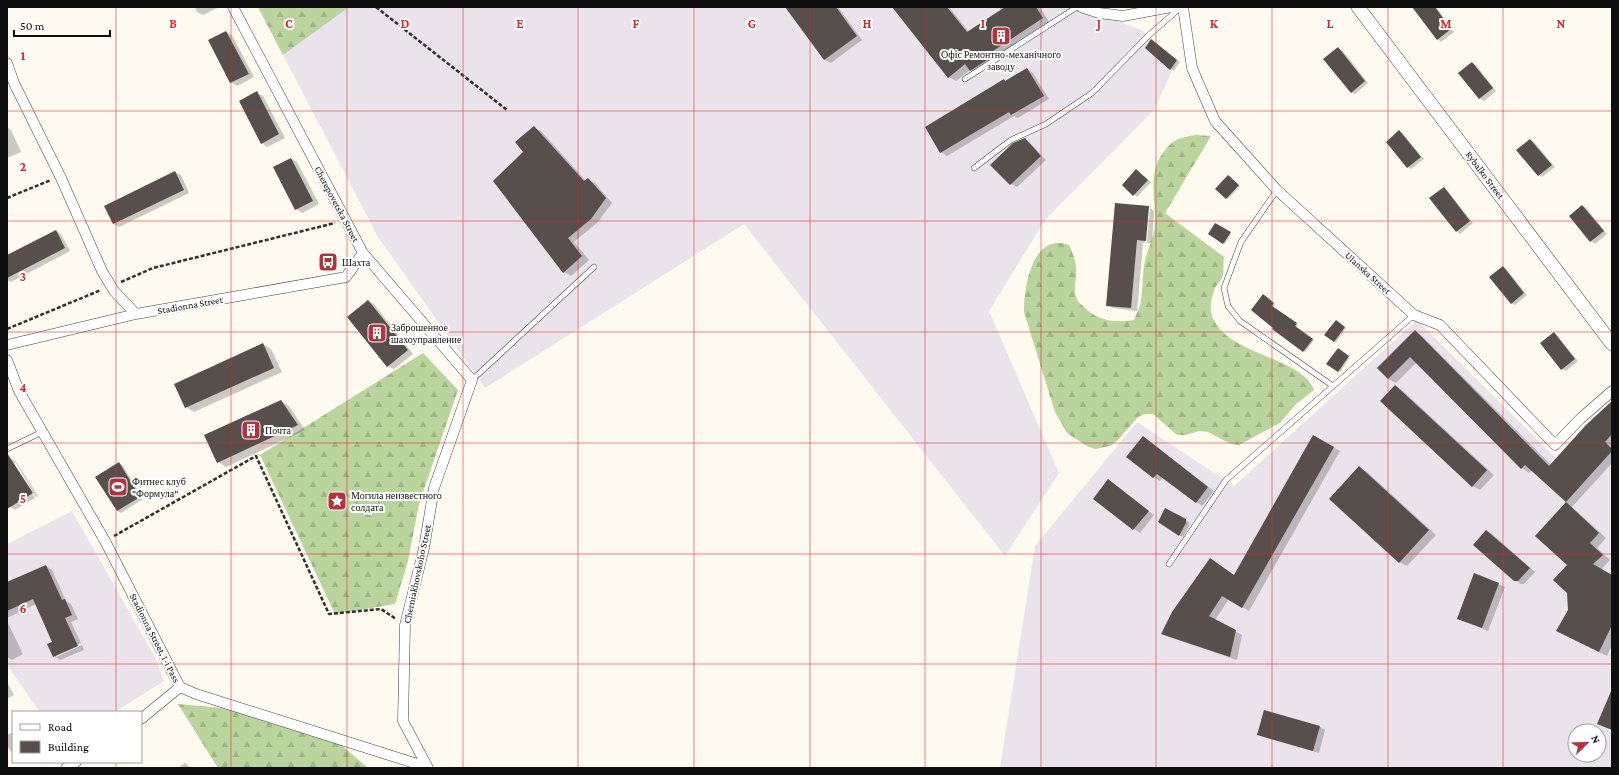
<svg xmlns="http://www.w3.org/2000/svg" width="1619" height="775" font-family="'Crimson Pro',serif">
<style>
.industrial{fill:#eae3ec;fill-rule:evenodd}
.forest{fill:url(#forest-firs)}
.shadow{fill:#0003;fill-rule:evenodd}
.building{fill:#564f4b}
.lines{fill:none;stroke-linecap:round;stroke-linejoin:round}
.service-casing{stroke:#414141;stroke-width:6}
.minor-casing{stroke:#414141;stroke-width:11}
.tertiary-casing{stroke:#414141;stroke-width:14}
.path{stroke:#303030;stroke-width:2.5;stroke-dasharray:4 2;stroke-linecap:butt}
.service{stroke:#fff;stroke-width:5}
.minor{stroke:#fff;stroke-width:10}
.tertiary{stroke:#fff;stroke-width:13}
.grid{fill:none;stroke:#d62828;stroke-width:1;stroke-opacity:0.55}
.labels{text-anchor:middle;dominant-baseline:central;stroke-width:4;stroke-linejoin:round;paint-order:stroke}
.poi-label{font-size:10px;fill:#0e0e0e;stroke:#fff;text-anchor:start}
.street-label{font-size:10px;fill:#0e0e0e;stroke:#fff}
.grid-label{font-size:13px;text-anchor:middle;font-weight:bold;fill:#d62828;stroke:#fff;stroke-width:4;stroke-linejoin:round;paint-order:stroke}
</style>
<defs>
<pattern id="forest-firs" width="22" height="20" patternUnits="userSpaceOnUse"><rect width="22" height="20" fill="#b9d49d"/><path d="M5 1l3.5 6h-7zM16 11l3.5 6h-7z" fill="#9eb586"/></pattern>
</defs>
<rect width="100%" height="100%" fill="#fefaf0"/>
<path class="industrial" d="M258,7H1084L1143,31L1177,60L1154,110L1045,220L989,311L1059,473L1005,556L744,224L485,388L378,237Z
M1417,320L1556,458L1586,425L1612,400V768H1000L1035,546L1137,422L1234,486ZM1575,731H1599V755H1575Z
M72,511L156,659L164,681L115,712H40L7,665V544Z"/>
<path class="forest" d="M258,7H349L283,55Z
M1196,135L1211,136L1165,213L1224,257C1223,262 1224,270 1223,275C1222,280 1217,284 1215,288C1212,295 1210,305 1211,312C1219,354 1302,356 1314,390L1296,404L1280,423L1239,445L1231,444L1208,432L1200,431L1185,435H1177L1153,414H1145L1138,417L1117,441L1110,446L1095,449L1087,446L1067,433L1055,412L1024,312C1024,287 1032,232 1069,245C1072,252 1076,261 1076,269C1077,277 1074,285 1075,293C1075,298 1079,303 1083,306C1097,321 1114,323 1134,320C1136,315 1138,311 1140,306C1143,293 1142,279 1144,266C1146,252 1154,239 1155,225C1156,201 1148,176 1161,156C1171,140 1178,138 1196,135Z
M423,353L458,390L419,504L408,561L395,604L335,614L260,455Z
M178,704L264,712L332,737L368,768H218Z"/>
<path class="shadow" d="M195,7H219L203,15L197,12Z
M786,7H838L862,40L831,63L825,60Z
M893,7H949L969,32L1001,11L999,7H1040L1049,22L993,58L996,62L977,74L970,70L956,81L949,77Z
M1413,7H1436L1454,32L1441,42L1438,39Z
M226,32L232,35L254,77L237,86L231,82Z
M1151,40L1180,62L1174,71L1146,48Z
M1338,48L1342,50L1368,83L1355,94L1351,92Z
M1472,63L1476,65L1496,91L1484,101L1480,98L1460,73Z
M1027,69L1033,73L1049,99L1018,118L1014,116L947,156L941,152L1004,80L1007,82Z
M257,93L263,96L285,138L267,147L262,143Z
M7,127L11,130L21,152L7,158Z
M534,128L541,131L586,181L588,179L595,183L612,203L598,222L574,242L589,260L571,276L564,272L524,152Z
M1399,132L1403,134L1424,159L1411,169L1408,167Z
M1024,139L1030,143L1046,160L1017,187L1011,184Z
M1530,140L1534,142L1555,167L1542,177L1539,175Z
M291,159L297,162L319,204L302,213L296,209Z
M1136,170L1151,182L1137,197L1123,185Z
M175,172L181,175L189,193L119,227L113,224Z
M1230,177L1240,186L1228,199L1226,198Z
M1444,188L1447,190L1473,223L1460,234L1457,231Z
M1116,204L1149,207L1154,211L1152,243H1147L1150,208H1148L1145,243H1143L1137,311L1113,308L1107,305Z
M1583,206L1586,208L1607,234L1595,244L1591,241L1570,216Z
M1216,224L1231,234L1225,244L1209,234Z
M56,231L61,234L70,251L11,282L7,280V256Z
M1503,268L1507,270L1527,295L1515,305L1511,303Z
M1265,296L1275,305L1273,307L1298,325L1296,327L1314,340L1305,352L1273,329Z
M368,301L374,304L413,354L394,369L388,366Z
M1336,321L1346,328L1336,342L1325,335Z
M1415,331L1422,336L1551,465L1612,402V463L1572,507L1606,538L1597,548L1610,560L1601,570L1612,576V645L1607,656L1565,635L1569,611V565L1536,536L1567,502L1532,470L1529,473L1522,468L1417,362L1396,383L1388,379Z
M1554,333L1557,336L1578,361L1566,371L1562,369Z
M263,344L271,349L282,372L194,412L186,407Z
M1338,349L1350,357L1340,372L1328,364Z
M1396,386L1403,391L1494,475L1480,490L1472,486Z
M281,401L289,406L305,430L226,467L218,462Z
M1314,436L1340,451L1249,611L1229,599L1215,620L1242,635L1237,660L1169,637L1162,634L1235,576Z
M1149,441L1214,491L1202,506L1163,477L1160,481L1128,457Z
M12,459L17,463L38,496L15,510L10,507L7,502V462ZM13,463H16L36,497L35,498Z
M119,463L123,466L143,499L121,513L117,511Z
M1360,468L1367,472L1436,535L1407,566L1399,562Z
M1114,484L1154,515L1140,533L1094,499Z
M1166,509L1189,522V526L1183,537L1179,535Z
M1487,531L1492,534L1535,572L1524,584H1521L1515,580Z
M46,566L52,570L66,601L71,604L78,619L71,622L81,643L56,654V657L82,645L84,650L60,660L54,656L53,642L36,604L7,618V583Z
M1474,574L1505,587L1488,631L1458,618Z
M7,621L23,654L12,660L7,657Z
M7,682L14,695L7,699Z
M1320,727L1325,730L1319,753L1264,737L1259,734Z
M11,733L13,734V754L7,746V735Z
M185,763L191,768H178Z"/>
<path class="building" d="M785,7H836L857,36L824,60Z
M892,7H947L967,32L1005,7H1036L1043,18L987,55L990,58L970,71L965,64L948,78Z
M1412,7H1435L1451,29L1437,40Z
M226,31L249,74L230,83L208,40Z
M1151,39L1177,60L1170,70L1145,48Z
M1338,47L1365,81L1351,93L1323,59Z
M1472,62L1493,88L1479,99L1458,73Z
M1027,68L1044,96L1011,115L1009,112L940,153L925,127L1004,79L1005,81Z
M257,91L279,134L261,144L239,101Z
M534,126L584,181L588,178L606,198L591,219L568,238L582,256L563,273L493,181L523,152L515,142Z
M1399,130L1421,157L1407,168L1386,142Z
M1025,138L1041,156L1010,185L990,165L1013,143Z
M1530,139L1552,165L1538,176L1516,150Z
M291,158L313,201L295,210L273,167Z
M1136,169L1148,180L1133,196L1122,185Z
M175,171L184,190L113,224L104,206Z
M1228,175L1239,185L1226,199L1215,189Z
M1444,187L1470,221L1456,232L1429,198Z
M1115,203L1149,206L1146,241L1137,240L1131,308L1106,306Z
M1582,205L1604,231L1590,242L1569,216Z
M1215,223L1231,232L1223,244L1208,234Z
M56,230L65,248L7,278V255Z
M1503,266L1524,293L1511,304L1489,277Z
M1263,294L1274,303L1272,306L1297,323L1295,326L1313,339L1303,352L1272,329L1273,328L1251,310Z
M368,300L408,350L387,367L347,317Z
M1336,320L1345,327L1334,342L1324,335Z
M1415,330L1549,466L1586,425L1612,401V434L1605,442L1612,449V451L1566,502L1525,465L1521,469L1410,357L1388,379L1377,368Z
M1554,332L1575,359L1561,370L1540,343Z
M263,343L274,368L185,408L174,384Z
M1338,348L1349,356L1338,372L1326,364Z
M1395,385L1487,470L1472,487L1380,401Z
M281,400L298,425L217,463L204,435Z
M1313,435L1334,447L1242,608L1222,596L1209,616L1236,630L1230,657L1161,634L1172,612L1210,558L1234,575Z
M1143,436L1208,487L1196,503L1157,474L1153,478L1126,457Z
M7,453L33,493L7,509Z
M119,462L140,497L117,511L95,477Z
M1359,466L1429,530L1399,563L1329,499Z
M1108,479L1149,511L1133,530L1093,499Z
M1566,502L1599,533L1590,543L1603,555L1593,564L1612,575V625L1599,652L1556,631L1568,610L1567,593L1553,580L1567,565L1535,536Z
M1165,508L1186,519V523L1179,536L1158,522Z
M1486,530L1530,568L1518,581H1514L1473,545Z
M46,565L62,600L65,599L72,615L65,618L78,646L53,657L47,644L52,642L33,599L7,611V582Z
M1474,573L1499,583L1482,628L1457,619Z
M1612,689V730L1597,724Z
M1264,710L1320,726L1313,751L1257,735Z"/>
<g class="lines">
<defs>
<path id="service" d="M965,79L1077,7
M974,168L1011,140L1046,124L1092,93L1148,36L1181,7
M1277,190L1241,242L1224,288L1228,306L1240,321L1333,386
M472,380L594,267
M7,449L42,432
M1169,564L1226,480L1414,315"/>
<path id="minor" d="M233,7L363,253L472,380L434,488L424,548L405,625L403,721L428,768
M1081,7L1099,13L1123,16L1171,7
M1183,7L1192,68L1215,121L1277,190L1414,315L1440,325L1555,445L1580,419L1612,391
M7,63L14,83L61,178L102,271L114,291L136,314
M7,345L136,314L346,277L363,253
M7,360L19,391L105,541L180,687L196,694L427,767
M141,719L180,687
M66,768L76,762"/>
<path id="tertiary" d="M1358,7L1612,344"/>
</defs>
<use href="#service" class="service-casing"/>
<use href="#minor" class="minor-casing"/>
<use href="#tertiary" class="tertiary-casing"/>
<path class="path" d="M376,7L507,110
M7,198L51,180
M121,282L153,268L335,223
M7,329L101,290
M114,536L256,456L329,614L381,609L396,619"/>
<use href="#service" class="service"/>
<use href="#minor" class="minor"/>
<use href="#tertiary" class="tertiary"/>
</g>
<path class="grid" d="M116,7V712M231,7V768M347,7V768M463,7V768M578,7V768M694,7V768M810,7V768M925,7V768M1041,7V768M1156,7V768M1272,7V768M1388,7V768M1503,7V768M7,111H1612M7,221H1612M7,332H1612M7,443H1612M7,554H1612M7,664H1612M116,762V768"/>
<defs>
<symbol id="building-square" viewBox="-11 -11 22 22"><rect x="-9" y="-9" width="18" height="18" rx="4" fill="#b13340" stroke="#fff"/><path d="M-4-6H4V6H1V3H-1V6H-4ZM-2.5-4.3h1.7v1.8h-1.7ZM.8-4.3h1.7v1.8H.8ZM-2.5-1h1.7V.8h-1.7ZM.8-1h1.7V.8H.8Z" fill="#fff"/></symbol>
<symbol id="bus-square" viewBox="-11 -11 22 22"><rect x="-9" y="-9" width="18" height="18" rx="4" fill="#b13340" stroke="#fff"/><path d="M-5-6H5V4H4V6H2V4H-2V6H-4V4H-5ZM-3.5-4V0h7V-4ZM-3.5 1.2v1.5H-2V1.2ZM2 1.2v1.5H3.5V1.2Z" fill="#fff"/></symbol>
<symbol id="stadium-square" viewBox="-11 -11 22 22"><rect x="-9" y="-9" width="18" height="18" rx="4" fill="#b13340" stroke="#fff"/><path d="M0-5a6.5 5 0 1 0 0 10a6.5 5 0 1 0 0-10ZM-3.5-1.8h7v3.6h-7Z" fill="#fff"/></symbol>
<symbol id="sight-square" viewBox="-11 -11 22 22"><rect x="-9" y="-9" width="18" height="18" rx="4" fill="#b13340" stroke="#fff"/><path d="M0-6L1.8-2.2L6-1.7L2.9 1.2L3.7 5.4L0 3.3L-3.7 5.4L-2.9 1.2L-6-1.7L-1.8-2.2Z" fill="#fff"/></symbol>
</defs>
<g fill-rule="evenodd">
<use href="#building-square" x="990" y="25" width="22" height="22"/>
<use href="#bus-square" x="317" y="251" width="22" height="22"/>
<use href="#building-square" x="366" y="322" width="22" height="22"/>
<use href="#building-square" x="240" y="419" width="22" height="22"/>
<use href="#stadium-square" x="107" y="476" width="22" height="22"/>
<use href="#sight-square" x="326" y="490" width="22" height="22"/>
</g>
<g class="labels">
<g class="poi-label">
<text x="1001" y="54" text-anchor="middle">Офіс Ремонтно-механічного<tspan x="1001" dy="12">заводу</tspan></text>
<text x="342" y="262">Шахта</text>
<text x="391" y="327">Заброшенное<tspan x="391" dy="12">шахоуправление</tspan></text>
<text x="265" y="430">Почта</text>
<text x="132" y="481">Фитнес клуб<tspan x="132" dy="12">"Формула"</tspan></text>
<text x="351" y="495">Могила неизвестного<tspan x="351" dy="12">солдата</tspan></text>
</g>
<g class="street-label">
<text transform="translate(1485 175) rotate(53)">Rybalko Street</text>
<text transform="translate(337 204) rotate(62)">Cherepovetska Street</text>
<text transform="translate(1368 273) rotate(42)">Ulanska Street</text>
<text transform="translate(190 305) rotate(-10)">Stadionna Street</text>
<text transform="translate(417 574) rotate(-78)">Cherniakhovskoho Street</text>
<text transform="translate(155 638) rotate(63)">Stadionna Street, 1-i Pass</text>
</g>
</g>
<g class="grid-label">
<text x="173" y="28">B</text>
<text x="289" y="28">C</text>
<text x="405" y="28">D</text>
<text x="520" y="28">E</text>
<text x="636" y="28">F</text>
<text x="752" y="28">G</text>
<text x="867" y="28">H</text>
<text x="983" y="28">I</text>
<text x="1099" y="28">J</text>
<text x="1214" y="28">K</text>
<text x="1330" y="28">L</text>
<text x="1446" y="28">M</text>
<text x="1561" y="28">N</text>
<text x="23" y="60">1</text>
<text x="23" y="171">2</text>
<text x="23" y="281">3</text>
<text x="23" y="392">4</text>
<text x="23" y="503">5</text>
<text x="23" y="613">6</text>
</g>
<rect width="1619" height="775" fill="none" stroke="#0e0e0e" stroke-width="16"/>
<rect x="12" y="711" width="130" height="52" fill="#ffffff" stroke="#9f9f9f"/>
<rect x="20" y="724" width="20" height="6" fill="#ffffff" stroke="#9f9f9f"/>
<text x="48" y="731" font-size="12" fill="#0e0e0e">Road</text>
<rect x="20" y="741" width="20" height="12" fill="#564f4b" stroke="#9f9f9f"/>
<text x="48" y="751" font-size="12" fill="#0e0e0e">Building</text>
<g transform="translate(1587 743) rotate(67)"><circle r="19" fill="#ffffff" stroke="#9f9f9f"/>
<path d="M0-3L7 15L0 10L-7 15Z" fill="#b13340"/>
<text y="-6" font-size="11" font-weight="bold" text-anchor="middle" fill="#0e0e0e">N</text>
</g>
<path d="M14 30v6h96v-6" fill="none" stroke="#0e0e0e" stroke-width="2"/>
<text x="20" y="30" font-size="12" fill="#0e0e0e" stroke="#ffffff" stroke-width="3" paint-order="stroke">50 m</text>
</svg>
